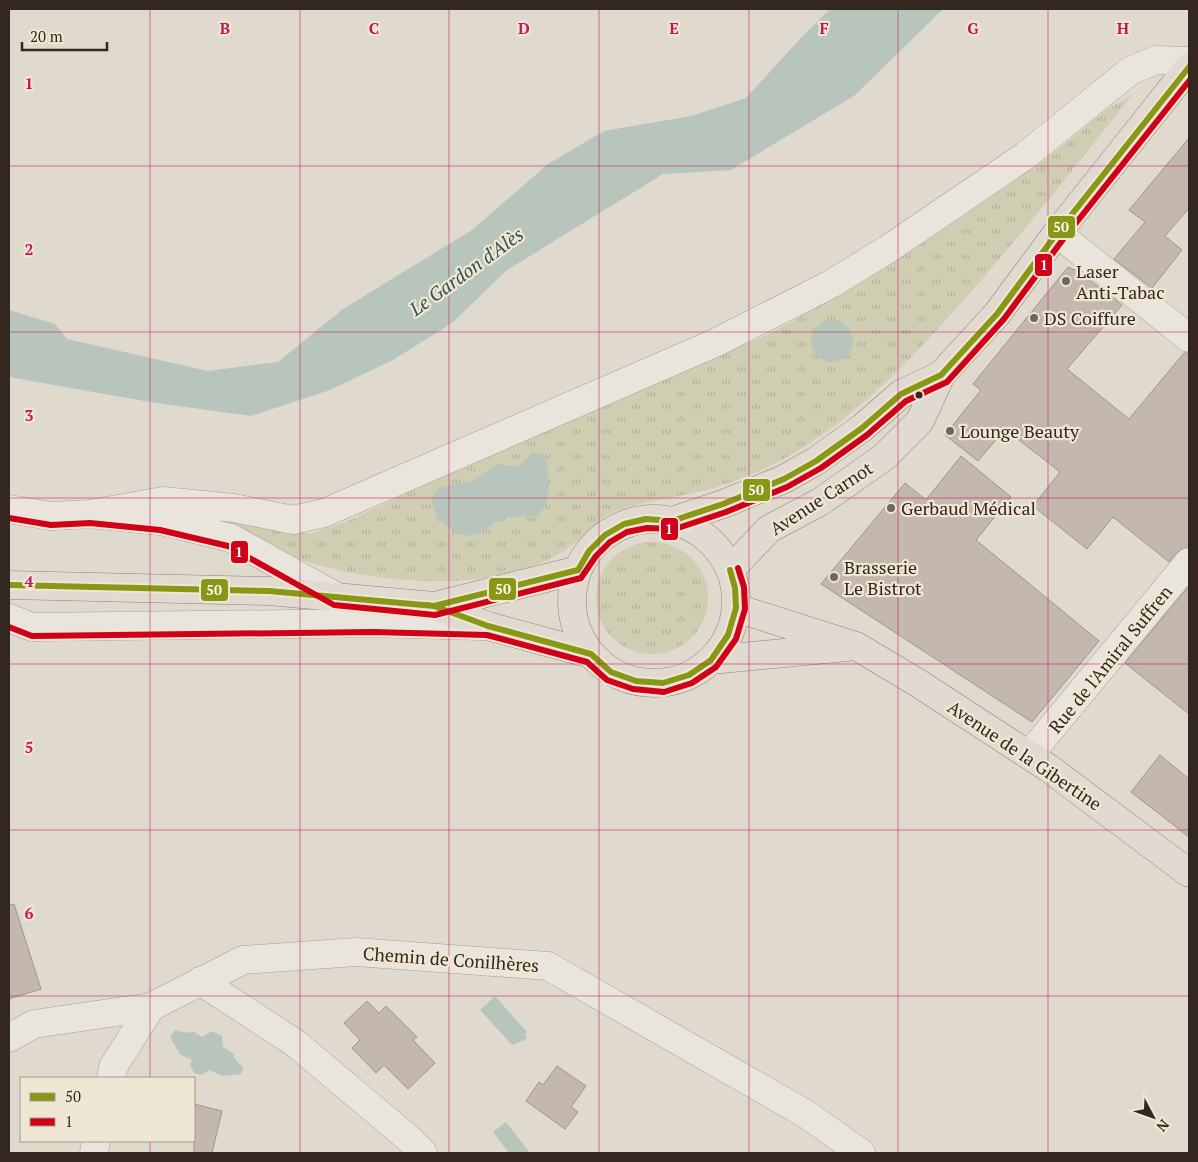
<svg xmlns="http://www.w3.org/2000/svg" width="1198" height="1162" font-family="'PT Serif',serif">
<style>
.grass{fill:url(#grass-tufts)}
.water{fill:#b7c5bc}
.building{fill:#c3b7ae;stroke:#a0958d}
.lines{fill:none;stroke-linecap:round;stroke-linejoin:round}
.minor-casing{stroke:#a59e96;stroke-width:29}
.major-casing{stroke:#8b847d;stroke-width:29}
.minor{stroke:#e9e5dd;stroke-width:28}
.major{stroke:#e0dad0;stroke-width:28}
.bus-1-casing{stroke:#f0e6d4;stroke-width:10}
.bus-2-casing{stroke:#f0e6d4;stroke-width:10}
.bus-1{stroke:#869815;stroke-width:6}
.bus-2{stroke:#d10019;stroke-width:6}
.grid{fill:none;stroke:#c2185b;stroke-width:1;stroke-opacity:0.55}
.poi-dot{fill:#70655c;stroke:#f0e6d4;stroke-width:2}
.bus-dot{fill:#33271f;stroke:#f0e6d4;stroke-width:2}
.labels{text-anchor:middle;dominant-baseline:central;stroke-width:4.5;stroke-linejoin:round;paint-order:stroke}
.poi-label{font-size:18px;fill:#33271f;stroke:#f0e6d4;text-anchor:start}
.street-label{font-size:18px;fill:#33271f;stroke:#f0e6d4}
.water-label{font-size:19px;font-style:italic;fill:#31514c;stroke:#f0e6d4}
.grid-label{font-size:16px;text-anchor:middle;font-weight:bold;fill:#c2185b;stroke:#f0e6d4;stroke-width:4.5;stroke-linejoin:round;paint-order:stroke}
.line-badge{stroke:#f0e6d4;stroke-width:2}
.badge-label{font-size:14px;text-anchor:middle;font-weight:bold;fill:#fff}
</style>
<defs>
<pattern id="grass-tufts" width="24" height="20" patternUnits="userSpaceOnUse" patternTransform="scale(1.25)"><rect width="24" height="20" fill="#d0ceb2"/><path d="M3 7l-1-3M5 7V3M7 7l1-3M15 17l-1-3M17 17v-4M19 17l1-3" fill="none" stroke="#b3b199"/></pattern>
</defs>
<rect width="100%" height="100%" fill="#e0d9cd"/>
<path class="grass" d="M1132,95C1074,168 1017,241 954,311C901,370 844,429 772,465C749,476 721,487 697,492C669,499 640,502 613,512C601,516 592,529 582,537C573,545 560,554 549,559C476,595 362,582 286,555C254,544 223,527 192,513L259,522L309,534L348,521L500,449L769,334L859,284L934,236L1047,158L1106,110Z
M596 598a56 56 0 1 1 112 0a56 56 0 1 1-112 0Z"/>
<path class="water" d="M830,9H943L854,96L731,170L663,174L507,270L452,323L393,360L330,390L251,416L150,402L9,377V310L55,324L67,339L208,371L278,362L343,309L472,230L548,164L604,131L691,116L746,98L798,41Z
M811 341a21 21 0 1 1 42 0a21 21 0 1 1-42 0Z
M532,453H541L546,458C549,477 553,500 538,516L501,518L480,533L465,536C448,530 419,507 439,488L472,481L497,464L518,467Z
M495,996L527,1032L525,1034L527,1039L512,1045L480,1010Z
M175,1030L187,1033L192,1031L202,1037L212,1031L222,1036L223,1047L234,1054V1058L243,1068L241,1074L222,1076L210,1070L201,1075L194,1073L190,1064L192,1060L180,1054L170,1037Z
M506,1122L529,1152L527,1153H509L493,1132Z"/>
<path class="building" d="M1189,138V208L1165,236L1182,250L1152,288L1114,259L1145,222L1129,210Z
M1068,267L1079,272L1122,305L1067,369L1129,419L1184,353H1189V547L1177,552L1169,562L1113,517L1087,549L1033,506L1060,472L1005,429L978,461L945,435L981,390L973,384Z
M961,456L1011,497L976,540L1099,641L1032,722L821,584L905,483L926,500Z
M1189,586V714L1125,663Z
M1160,755L1189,779V837L1131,792Z
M14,904L41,989L9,999V905Z
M367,1001L379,1013L386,1006L417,1037L413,1040L435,1063L408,1089L384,1065L376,1073L352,1048L360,1040L344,1023Z
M557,1066L586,1086L571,1107L578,1112L565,1129L526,1101L539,1082L543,1085Z
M194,1104L222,1111L212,1153H194Z"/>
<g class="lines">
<defs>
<path id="minor" d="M1057,233L1189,338
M9,509L51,516L90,514L161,521L231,538L335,596
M90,514L163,501L234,508L293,520L324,513L715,343L831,284L888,249L1025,156L1130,71L1156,60L1189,61
M9,618L32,627L373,623L483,626
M1029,755L1189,562
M200,981L295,1043L407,1137L423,1153
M9,1038L34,1024L151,1007
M111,1078L113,1067L151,1007L243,960L356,952L548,966L806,1114L861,1153
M94,1153L96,1141"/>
<path id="major" d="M572 601a82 82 0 1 1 164 0a82 82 0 1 1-164 0Z
M672,521L723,504L784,479L816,461L862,428L901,394L941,375
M730,570L769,529L820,502L884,457L920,421L941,375L997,314L1057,233L1189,67
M9,585L269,591L434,606L578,570
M434,606L488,626L591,654
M736,608L856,646L918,683L1047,767L1189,873
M711,660L847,647"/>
</defs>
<use href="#minor" class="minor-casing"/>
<use href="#major" class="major-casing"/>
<use href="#minor" class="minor"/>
<use href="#major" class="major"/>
<defs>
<path id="bus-1" d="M578,570L589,551L605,535L624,524L646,519L672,521L723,504L784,479L816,461L862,428L901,394L941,375L997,314L1057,233L1189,67
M9,585L269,591L434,606L488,626L591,654L611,672L636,681L663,683L689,675L711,660L728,635L736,608L735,588L730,570
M427,605L434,606L578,570"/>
<path id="bus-2" d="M9,518L51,525L90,523L160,530L228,546L334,605L435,615L581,578L596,556L610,542L627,532L647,528L675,529L726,512L787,487L821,468L867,435L906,401L947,382L1004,319L1064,238L1189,81
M9,627L32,636L373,632L487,635L587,662L607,680L633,689L664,692L692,683L716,667L736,639L745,609L744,587L738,568"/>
</defs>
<use href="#bus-1" class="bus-1-casing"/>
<use href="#bus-2" class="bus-2-casing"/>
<use href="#bus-1" class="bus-1"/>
<use href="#bus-2" class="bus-2"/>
</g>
<path class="grid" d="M150,9V1078M300,9V1153M449,9V1153M599,9V1153M749,9V1153M898,9V1153M1048,9V1153M9,166H1189M9,332H1189M9,498H1189M9,664H1189M9,830H1189M9,996H1189M150,1141V1153"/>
<g class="poi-dot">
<circle cx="1066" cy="281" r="5"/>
<circle cx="1034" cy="318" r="5"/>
<circle cx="950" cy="431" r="5"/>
<circle cx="891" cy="508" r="5"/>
<circle cx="834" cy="577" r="5"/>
</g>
<circle class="bus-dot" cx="919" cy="395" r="4.5"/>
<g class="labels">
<g class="poi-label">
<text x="1076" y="271">Laser<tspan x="1076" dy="21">Anti-Tabac</tspan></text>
<text x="1044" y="318">DS Coiffure</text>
<text x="960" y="431">Lounge Beauty</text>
<text x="901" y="508">Gerbaud Médical</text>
<text x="844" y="567">Brasserie<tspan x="844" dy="21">Le Bistrot</tspan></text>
</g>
<g class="street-label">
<text transform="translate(821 498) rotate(-33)">Avenue Carnot</text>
<text transform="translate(1110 659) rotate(-51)">Rue de l'Amiral Suffren</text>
<text transform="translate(1025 755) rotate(34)">Avenue de la Gibertine</text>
<text transform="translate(451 959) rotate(4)">Chemin de Conilhères</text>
</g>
<g class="water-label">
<text transform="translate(466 271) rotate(-36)">Le Gardon d'Alès</text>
</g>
</g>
<g class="grid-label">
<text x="225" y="34">B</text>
<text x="374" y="34">C</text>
<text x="524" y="34">D</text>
<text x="674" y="34">E</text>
<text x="824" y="34">F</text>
<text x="973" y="34">G</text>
<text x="1123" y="34">H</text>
<text x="29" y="89">1</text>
<text x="29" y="255">2</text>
<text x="29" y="421">3</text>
<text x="29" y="587">4</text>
<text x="29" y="753">5</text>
<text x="29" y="919">6</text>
</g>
<g class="line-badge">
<rect x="1047" y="215" width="29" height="24" rx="5" fill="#869815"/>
<rect x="1034" y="253" width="19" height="24" rx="5" fill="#d10019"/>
<rect x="742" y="478" width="29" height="24" rx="5" fill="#869815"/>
<rect x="660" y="517" width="19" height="24" rx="5" fill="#d10019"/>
<rect x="230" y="540" width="19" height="24" rx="5" fill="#d10019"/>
<rect x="488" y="577" width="29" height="24" rx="5" fill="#869815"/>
<rect x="200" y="578" width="29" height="24" rx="5" fill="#869815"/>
</g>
<g class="badge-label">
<text x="1061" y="232">50</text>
<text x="1044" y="270">1</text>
<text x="756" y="495">50</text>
<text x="669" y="534">1</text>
<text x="239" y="557">1</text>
<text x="503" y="594">50</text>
<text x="214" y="595">50</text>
</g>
<rect width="1198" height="1162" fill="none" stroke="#33271f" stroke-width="20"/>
<rect x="20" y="1077" width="175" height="65" fill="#f0e6d4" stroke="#a49a8c"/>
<rect x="30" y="1093" width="25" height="8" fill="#869815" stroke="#a49a8c"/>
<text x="65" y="1102" font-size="15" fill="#33271f">50</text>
<rect x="30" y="1118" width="25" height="8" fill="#d10019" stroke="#a49a8c"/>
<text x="65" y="1127" font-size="15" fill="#33271f">1</text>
<g transform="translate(1153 1117) rotate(131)" stroke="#f0e6d4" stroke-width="4" paint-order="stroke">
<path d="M0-4L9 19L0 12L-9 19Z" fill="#33271f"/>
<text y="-8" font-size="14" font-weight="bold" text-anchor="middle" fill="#33271f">N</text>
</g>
<path d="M22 42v8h85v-8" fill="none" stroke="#33271f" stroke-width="2.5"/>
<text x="30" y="42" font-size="15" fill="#33271f" stroke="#f0e6d4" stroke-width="4" paint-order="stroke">20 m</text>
</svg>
